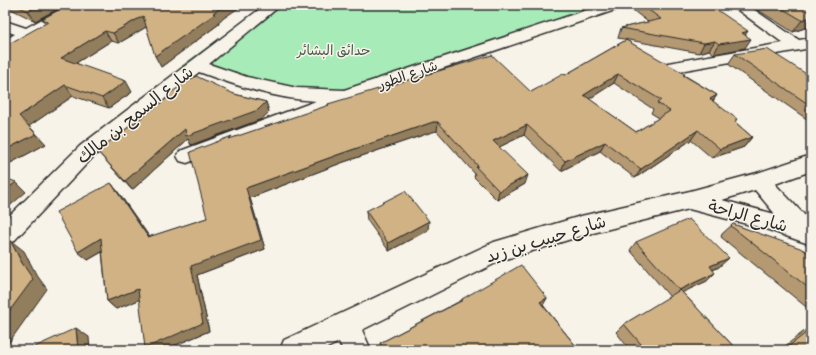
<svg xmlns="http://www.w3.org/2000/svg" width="816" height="355" font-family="Caveat,'Playpen Sans Arabic',sans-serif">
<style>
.green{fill:#a7ecb8;stroke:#698c72}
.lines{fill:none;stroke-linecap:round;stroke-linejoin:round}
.minor-casing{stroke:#2b2b2b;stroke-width:3}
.minor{fill:#f7f3e8;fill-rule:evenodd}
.wall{fill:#b49972;stroke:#2b2b2b;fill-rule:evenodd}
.shaded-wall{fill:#927d5c;stroke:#2b2b2b}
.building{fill:#d1b284;stroke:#2b2b2b;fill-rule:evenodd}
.labels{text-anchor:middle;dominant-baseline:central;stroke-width:3;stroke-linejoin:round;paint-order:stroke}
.far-park-label{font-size:14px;fill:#4a5b4e;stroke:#f7f3e8}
.far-street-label{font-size:14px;fill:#2b2b2b;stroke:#f7f3e8}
.street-label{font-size:17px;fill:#2b2b2b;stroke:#f7f3e8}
</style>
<rect width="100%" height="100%" fill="#f7f3e8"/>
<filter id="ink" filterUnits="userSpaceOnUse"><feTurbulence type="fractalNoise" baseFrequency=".025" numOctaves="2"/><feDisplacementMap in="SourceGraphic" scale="8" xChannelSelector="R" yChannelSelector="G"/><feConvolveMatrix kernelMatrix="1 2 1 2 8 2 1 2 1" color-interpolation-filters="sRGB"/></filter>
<g filter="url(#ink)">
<path class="green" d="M265,5H617L340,96L261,88L182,66Z"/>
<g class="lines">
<defs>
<path id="minor" d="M68,5H85L83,8L11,49L5,51V40L15,34L5,31V21L26,28Z
M265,5H281L209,64L247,77L297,88L344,90L602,5H623L621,8L343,102L341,104L187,163L180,161L177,156L180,151L316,101C276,99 237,86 199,72L94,156L13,242L5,245V220L80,146Z
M731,5H747L799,40L811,38V48L668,73L662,72L660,68L662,64L668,63L783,43Z
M811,155V171L775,184L811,222V241L806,243L766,229L689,209L581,236L500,261L362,330L371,350H343L339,342L323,350H280L284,340L494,242L581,216L690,191L757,173ZM755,190L775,214L722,200Z"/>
</defs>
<use href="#minor" class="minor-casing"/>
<use href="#minor" class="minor"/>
</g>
<path class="wall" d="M5,5H65L35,21L5,6Z
M631,5H710L746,35L745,48L714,54L709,50L699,53L618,38L621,28L648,22L630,8Z
M750,5H811V26L793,32Z
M42,19L218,22L219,24L161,67L146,27L119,43L111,41L76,63L132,92L109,108L73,96L29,126L46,144L5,166L46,24Z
M626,40L717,95L713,101L735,122L752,137L744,147L712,158L691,140L635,178L600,151L561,171L524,135L499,147L525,184L497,200L474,177L475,174L437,131L432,132L341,163L250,198L265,249L197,275L209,331L164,350H148L140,299L116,309L107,301L102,252L88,260L111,183L118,192L149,237L207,218L233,138L328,106V104L531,92L565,75ZM614,83L653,109L651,113L659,118L636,132L589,99Z
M735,54L811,77V122L728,64Z
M234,94L266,102L269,112L262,119L191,145L188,139L132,190L105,160L97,151L168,97L167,95Z
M366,211L428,230L389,251L367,220Z
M733,224L811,254V311L721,237L722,234Z
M636,242L719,267L713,270L707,281L682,292L737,350H630L616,332L624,324L670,297L630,250Z
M547,298L543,305L579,350H382L380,343L462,300V299Z
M811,326V350H780Z"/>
<path class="shaded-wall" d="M40,5H65L35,21L28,11Z
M225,5H243L218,22L219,24L161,67L155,56L213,13Z
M143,16L148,26L119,43L113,33Z
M811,17V26L793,32L802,20Z
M105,31L111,41L68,68L61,58Z
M748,31L742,40L751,39L745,48L714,54L719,44L742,33Z
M715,41L709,50L699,53L704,43Z
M618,74L614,83L580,105L584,95Z
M126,81L132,92L109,108L102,98Z
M65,85L73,96L28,127L19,116Z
M717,95L710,105V99Z
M266,102L269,112L262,119L191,145L188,139L132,190L125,181L185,129Z
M433,122H438L437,131L432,132L341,163L250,198L265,249L197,275L209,331L164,350H148L145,348L191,266L246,188L340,154Z
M527,125L524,135L491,151L493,141Z
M698,130L691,140L635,178L641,169Z
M36,134L46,144L5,166V150Z
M752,137L744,147L712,158L720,149Z
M605,142L600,151L561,171L565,161Z
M528,175L525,184L497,200L499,191Z
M16,182L26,192L5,210V191Z
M111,183L118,192L156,246L148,237Z
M429,221L428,230L389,251L388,243Z
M101,238L110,247L88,260L78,252Z
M10,240L24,251L36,274L47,289L5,348V317L22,263Z
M729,258L719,267L701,275L710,266Z
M715,273L707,281L671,298L679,290Z
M138,289L147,297L116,309L107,301Z
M547,298L543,305L540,302Z
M76,328L89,337L90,350H78Z"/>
<path class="building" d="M15,5H40L28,11Z
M68,5H225L213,13L215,14L155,56L143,16L113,33L105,31L61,58L126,81L102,98L65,85L19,116L36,134L5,150V46L48,22L42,19Z
M642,5H710L748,31L742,33L751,39L719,44L715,41L704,43L621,28L661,19Z
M776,5H811V17L802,20Z
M626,40L685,74L683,75L717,95L710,99L737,119L735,122L752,137L720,149L698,130L641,169L605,142L565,161L527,125L493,141L528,175L499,191L476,167L478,166L438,122H433L340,154L246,188L261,240L191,266L203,323L145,348L138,289L107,301L101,238L78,252L56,212L111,183L148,237L207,218L190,152L232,136L229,139L329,105L328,104L492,55L531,92L563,74L565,75ZM618,74L661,100L657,103L670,111L636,132L584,95Z
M767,49L811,77V106L735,54Z
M196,76L234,94L266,102L258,110L186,136L185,129L125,181L97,151L170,96L167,95Z
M5,178L16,182L5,191Z
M405,191L429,221L388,243L366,211Z
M689,219L729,258L710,266L715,273L679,290L636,242Z
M733,224L800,248L811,254V290L731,226Z
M10,240L22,263L33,279L5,317V247Z
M521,265L547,298L540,302L579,350H384L380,343L463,300L462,299Z
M680,290L737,350H646L624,324Z
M76,328L78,350H28Z
M811,329V350H784Z"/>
</g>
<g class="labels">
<g class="far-park-label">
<text x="334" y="50">حدائق البشائر</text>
</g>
<g class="far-street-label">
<text transform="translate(408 75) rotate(-19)">شارع الطور</text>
</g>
<g class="street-label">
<text transform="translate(135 115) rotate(-39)">شارع السمح بن مالك</text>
<text transform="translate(748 216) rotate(15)">شارع الراحة</text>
<text transform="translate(546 239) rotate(-17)">شارع حبيب بن زيد</text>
</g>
</g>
<rect width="816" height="355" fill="none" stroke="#f7f3e8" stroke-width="20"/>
<rect x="10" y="10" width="796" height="335" fill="none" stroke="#2b2b2b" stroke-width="1.5" filter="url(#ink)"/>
</svg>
